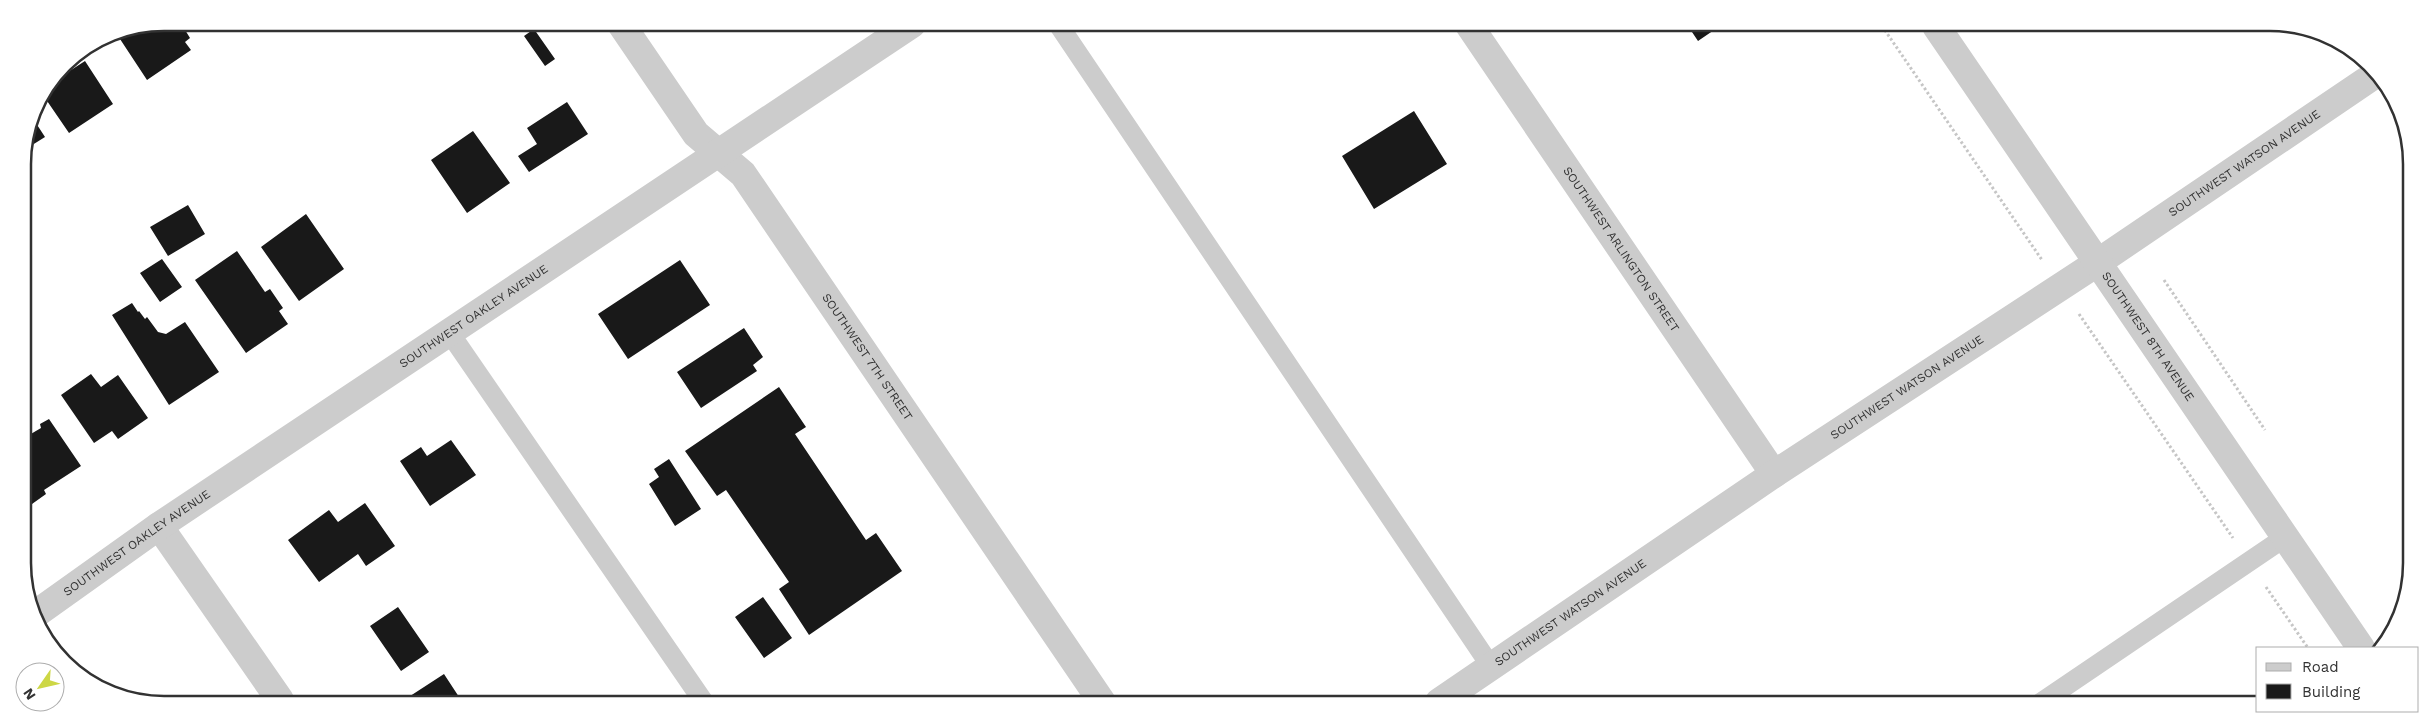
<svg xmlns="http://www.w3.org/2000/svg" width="2434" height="727" font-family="'Work Sans',sans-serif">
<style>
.building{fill:#191919}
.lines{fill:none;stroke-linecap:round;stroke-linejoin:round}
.path{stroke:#c6c6c6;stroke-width:3;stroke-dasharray:2.5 2.5;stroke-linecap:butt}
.service{stroke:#ccc;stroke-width:20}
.minor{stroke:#ccc;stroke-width:28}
.tertiary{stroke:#ccc;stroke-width:28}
.labels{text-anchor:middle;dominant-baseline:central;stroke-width:5;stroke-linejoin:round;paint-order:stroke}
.street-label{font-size:12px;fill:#323232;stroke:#fff}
.rim{fill:none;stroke:#323232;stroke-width:2.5}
</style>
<rect width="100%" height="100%" fill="#fff"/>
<path class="building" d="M164,22L172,23L177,29L182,25L190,38L185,42L191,50L147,80L120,39L135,28Z
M1688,26H1720L1698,41Z
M534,29L555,59L545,66L524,36Z
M85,61L113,104L69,133L43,95L51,83Z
M567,102L588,134L529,172L518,156L537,144L527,128Z
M1414,111L1447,164L1374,209L1342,156Z
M32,117L45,137L29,147L26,142Z
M473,131L510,183L467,213L431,160Z
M188,205L205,234L168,256L150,227Z
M306,214L344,269L299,301L261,247Z
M237,251L265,292L270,289L283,308L279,311L288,324L246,353L195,280Z
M162,259L182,287L160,302L140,273Z
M680,260L710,305L628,359L598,314Z
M132,303L138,312L139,311L145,319L147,317L158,332L166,334L185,322L219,372L169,405L112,315Z
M744,328L763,357L753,365L757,371L701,408L677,372Z
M91,374L101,387L118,375L148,418L118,439L112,431L94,443L61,395Z
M779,387L806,427L795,434L866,540L876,533L902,571L809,635L779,589L789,582L726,490L717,496L685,451Z
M49,419L81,466L44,490L46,494L25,509L24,438L41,428L40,424Z
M451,440L476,475L430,506L400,461L421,447L427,456Z
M669,459L701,509L675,526L649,484L659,477L654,469Z
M365,503L395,546L366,566L358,554L319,582L288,540L329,510L338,522Z
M763,597L792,638L764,658L735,617Z
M398,607L429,652L401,671L370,626Z
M444,674L461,700H404Z"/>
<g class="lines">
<path class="path" d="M1882,26L2042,260
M2164,280L2265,430
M2079,314L2233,538
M2266,587L2308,648"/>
<path class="service" d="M1058,24L1492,668
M449,332L703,701
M2039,704L2284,538"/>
<g class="minor">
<path id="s1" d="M621,24L696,134L743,174L1102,702"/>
<path id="s2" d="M1469,25L1774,474"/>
<path d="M159,526L280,700"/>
<path id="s3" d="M37,613L159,526L912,24"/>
<path id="s4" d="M1439,702L1774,474L2097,263L2376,74"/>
</g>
<path class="tertiary" id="s5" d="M1936,26L2361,648"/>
</g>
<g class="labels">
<g class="street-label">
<text stroke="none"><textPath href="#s4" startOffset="969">SOUTHWEST WATSON AVENUE</textPath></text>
<text stroke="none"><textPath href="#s2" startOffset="271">SOUTHWEST ARLINGTON STREET</textPath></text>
<text stroke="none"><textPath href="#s3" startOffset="528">SOUTHWEST OAKLEY AVENUE</textPath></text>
<text stroke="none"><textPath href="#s5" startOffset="376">SOUTHWEST 8TH AVENUE</textPath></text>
<text stroke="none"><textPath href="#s1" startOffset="416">SOUTHWEST 7TH STREET</textPath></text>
<text stroke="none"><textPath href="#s4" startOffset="564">SOUTHWEST WATSON AVENUE</textPath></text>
<text stroke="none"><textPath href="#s3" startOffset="122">SOUTHWEST OAKLEY AVENUE</textPath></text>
<text stroke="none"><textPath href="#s4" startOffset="159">SOUTHWEST WATSON AVENUE</textPath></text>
</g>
</g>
<path d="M0 0H2434V727H0ZM164 31H2270A133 133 0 0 1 2403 164V563A133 133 0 0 1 2270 696H164A133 133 0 0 1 31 563V164A133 133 0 0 1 164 31Z" fill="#fff" fill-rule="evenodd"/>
<path class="rim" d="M164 31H2270A133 133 0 0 1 2403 164V563A133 133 0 0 1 2270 696H164A133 133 0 0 1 31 563V164A133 133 0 0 1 164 31Z"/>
<rect x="2256" y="647" width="162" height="65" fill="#ffffff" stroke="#adadad"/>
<rect x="2266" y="663" width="25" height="8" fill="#cccccc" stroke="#adadad"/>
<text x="2302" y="672" font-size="15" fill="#323232">Road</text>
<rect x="2266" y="684" width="25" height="15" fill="#191919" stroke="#adadad"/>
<text x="2302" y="697" font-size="15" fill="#323232">Building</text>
<g transform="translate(40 687) rotate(236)"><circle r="24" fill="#ffffff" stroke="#adadad"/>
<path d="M0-4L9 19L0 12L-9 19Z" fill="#cdd745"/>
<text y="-8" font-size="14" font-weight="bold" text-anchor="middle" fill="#323232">N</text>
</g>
</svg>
